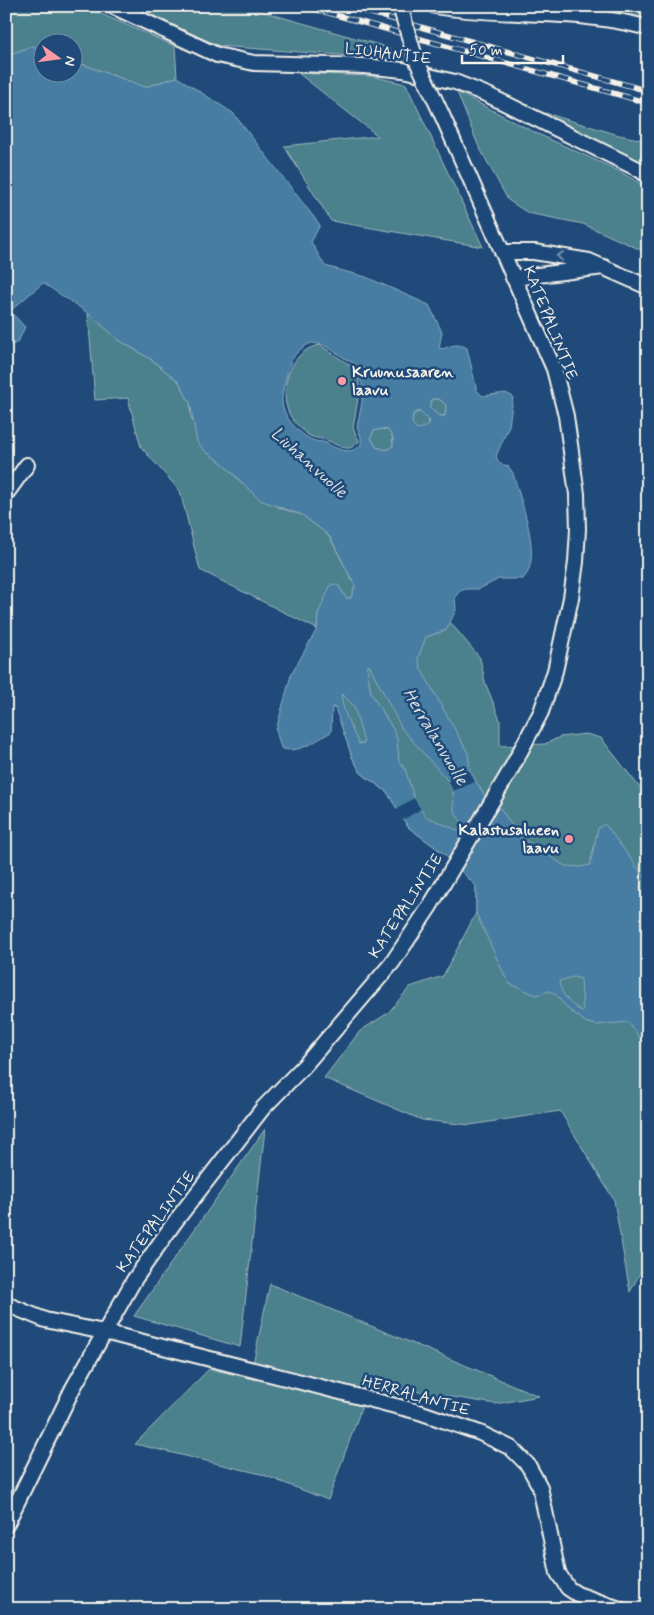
<svg xmlns="http://www.w3.org/2000/svg" width="654" height="1615" font-family="Mynerve,sans-serif">
<style>
.green{fill:#4c808d;stroke:#a0b8ba}
.water{fill:#467da2;stroke:#8cabbe;fill-rule:evenodd}
.pier{fill:#1f4a7a}
.lines{fill:none;stroke-linecap:round;stroke-linejoin:round}
.minor-casing{stroke:#f4f1e8;stroke-width:18}
.minor{stroke:#1f4a7a;stroke-width:14}
.rail-casing{stroke:#f4f1e8;stroke-width:5.5}
.rail{stroke:#1f4a7a;stroke-width:4;stroke-dasharray:11;stroke-linecap:butt}
.minor-bridge-casing{stroke:#f4f1e8;stroke-width:18;stroke-linecap:butt}
.minor-bridge{stroke:#1f4a7a;stroke-width:14}
.oneway{stroke:#748da6}
.poi-dot{fill:#ff9aa2;stroke:#1f4a7a;stroke-width:2}
.labels{text-anchor:middle;dominant-baseline:central;stroke-width:5;stroke-linejoin:round;paint-order:stroke}
.street-label{font-size:16px;fill:#f4f1e8;stroke:#1f4a7a}
.poi-label{font-size:16px;font-weight:bold;fill:#f4f1e8;stroke:#1f4a7a;text-anchor:start}
.water-label{font-size:18px;font-style:italic;fill:#dae0de;stroke:#1f4a7a}
</style>
<rect width="100%" height="100%" fill="#1f4a7a"/>
<filter id="ink" filterUnits="userSpaceOnUse"><feTurbulence type="fractalNoise" baseFrequency=".02" numOctaves="2"/><feDisplacementMap in="SourceGraphic" scale="10" xChannelSelector="R" yChannelSelector="G"/><feConvolveMatrix kernelMatrix="1 2 1 2 8 2 1 2 1" color-interpolation-filters="sRGB"/></filter>
<g filter="url(#ink)">
<path class="green" d="M6,6H83L175,46L177,77L145,87L73,61L72,42H42V50L32,46L6,56Z
M131,6H243L390,48L394,59L219,46Z
M583,6H648V21L597,7Z
M298,73L371,76L406,84L483,247L331,221L284,146L378,136Z
M457,92L538,134L617,170L648,188V253L583,224L528,213L508,200L478,145Z
M538,111L619,135L648,141V175Z
M88,313L119,340L152,360L179,382L190,402L191,417L206,452L220,461L241,482L280,508L302,515L323,531L330,538L355,586L351,598H346L338,585L318,614L317,629L200,570L180,491L141,447L128,398L95,400Z
M320,345L351,366L359,380V393L353,428L359,441C350,454 339,446 329,441C323,438 316,439 310,436C305,433 297,425 293,420C275,396 289,349 320,345Z
M432,399H439L446,405L445,416H439L429,407Z
M411 421a9 9 0 1 1 18 0a9 9 0 1 1-18 0Z
M381,429L388,430L392,433L393,446L386,450L376,447L371,438L373,431Z
M450,622L480,658L485,682L500,720V746L545,744L560,737L586,734L601,738L648,798V1258L630,1292L614,1200L560,1111L470,1125L422,1120L324,1078L360,1031L388,1013L410,987L443,976L476,913V886L443,853L408,827L387,792L361,773L352,757L337,710L332,707L367,648L426,637L446,630Z
M265,1129L240,1347L134,1316Z
M270,1284L539,1396L496,1404L370,1384L328,1500L261,1474L135,1444L209,1369L250,1378Z"/>
<path class="water" d="M32,46L42,50V72H72L73,61L145,87L177,77L233,113L320,225L311,242L325,266L366,277L429,305L442,332L439,348L443,349C452,345 458,343 467,348L477,391L483,396L506,393L513,397L509,426L496,456L499,463L508,466L513,473C520,500 544,558 523,579H499L479,589H466L460,591L455,597L456,610L446,630L426,637L418,658L421,669L468,753L470,771L486,798L500,808L520,837L565,866L580,867L590,865L598,828L605,824L646,879L641,883L640,889L648,898V1017L644,1018L648,1033V1049L628,1022L597,1025L587,1023L568,1009L555,994L549,991L536,995L508,983L476,913V886L443,853L408,827L387,792L361,773L352,757L335,708L332,707L331,732C317,740 298,755 281,748L276,730L291,675L317,629L318,614L331,584L338,585L346,598H351L355,586L330,537L323,531L302,515L260,500L220,461L206,452L197,442L190,403L179,382L152,360L119,340L88,313L43,283L10,311L25,327L18,342L6,348V56ZM311,343C330,343 339,358 356,364L362,384V402L357,427L361,437V445C350,456 337,449 326,443C322,441 318,442 315,441C302,437 287,421 283,408C280,397 284,385 287,374C290,359 297,349 311,343ZM432,399H439L446,405L445,416H439L429,407ZM419,411L430,421L428,426L417,429L412,423L413,414ZM381,429L388,430L393,438V446L386,450L376,447L371,438L373,431ZM369,665L402,729L448,781L453,791L454,811L464,826V830L459,831L425,816L414,798L405,769L399,761L397,739L393,729L371,693L367,667ZM342,694L354,706L364,743L359,744C354,733 339,705 342,694ZM573,977L581,979L583,1012C571,1005 561,996 559,981Z"/>
<path class="pier" d="M470,771L475,782L453,791L448,781Z
M414,798L421,809L403,820L396,809Z"/>
<g class="lines">
<defs>
<path id="minor" d="M112,6L217,55L254,63L364,66L403,70L455,82L488,95L640,170L648,176
M435,6C505,18 580,8 648,28
M502,252H534L589,261L648,287
M513,278L604,267
M6,494L27,465
M6,1304L45,1320L104,1332L419,1412L480,1433L511,1448L528,1465L540,1487L558,1573L568,1588L577,1594L620,1609
M6,1525L73,1388L134,1280L174,1223L263,1108L304,1066L392,963L430,906L510,771L541,712L555,671L571,598L576,562L578,529L577,494L566,416L554,369L442,115"/>
</defs>
<use href="#minor" class="minor-casing"/>
<use href="#minor" class="minor"/>
<defs>
<path id="rail" d="M304,6L648,103
M346,6L648,91"/>
</defs>
<use href="#rail" class="rail-casing"/>
<use href="#rail" class="rail"/>
<defs>
<path id="minor-bridge" d="M400,6L415,57L442,115"/>
</defs>
<use href="#minor-bridge" class="minor-bridge-casing"/>
<use href="#minor-bridge" class="minor-bridge"/>
</g>
<defs><path id="oneway-chevron" d="M-2-3.5L2.5 0L-2 3.5" fill="none" stroke-width="1.6" stroke-linecap="round" stroke-linejoin="round" transform="scale(1.25)"/></defs>
<use class="oneway" href="#oneway-chevron" transform="translate(560 256) rotate(-172)"/>
</g>
<g class="poi-dot">
<circle cx="342" cy="381" r="5"/>
<circle cx="569" cy="839" r="5"/>
</g>
<g class="labels">
<g class="street-label">
<text transform="translate(388 54) rotate(7)">LIUHANTIE</text>
<text transform="translate(550 323) rotate(68)">KATEPALINTIE</text>
<text transform="translate(406 906) rotate(-57)">KATEPALINTIE</text>
<text transform="translate(156 1222) rotate(-54)">KATEPALINTIE</text>
<text transform="translate(416 1396) rotate(16)">HERRALANTIE</text>
</g>
<g class="poi-label">
<text x="352" y="372">Kruunusaaren<tspan x="352" dy="18">laavu</tspan></text>
<text x="559" y="830" text-anchor="end">Kalastusalueen<tspan x="559" dy="18">laavu</tspan></text>
</g>
<g class="water-label">
<text transform="translate(309 463) rotate(42)">Liuhanvuolle</text>
<text transform="translate(435 737) rotate(59)">Herralanvuolle</text>
</g>
</g>
<rect width="654" height="1615" fill="none" stroke="#1f4a7a" stroke-width="25"/>
<rect x="12" y="12" width="629" height="1590" fill="none" stroke="#f4f1e8" stroke-width="2" filter="url(#ink)"/>
<g transform="translate(58 58) rotate(104)"><circle r="24" fill="#1f4a7a" stroke="#748da6"/>
<path d="M0-4L9 19L0 12L-9 19Z" fill="#ff9aa2"/>
<text y="-8" font-size="14" font-weight="bold" text-anchor="middle" fill="#f4f1e8">N</text>
</g>
<path d="M462 55v8h101v-8" fill="none" stroke="#f4f1e8" stroke-width="2.5"/>
<text x="469" y="55" font-size="15" fill="#f4f1e8" stroke="#1f4a7a" stroke-width="4" paint-order="stroke">50 m</text>
</svg>
